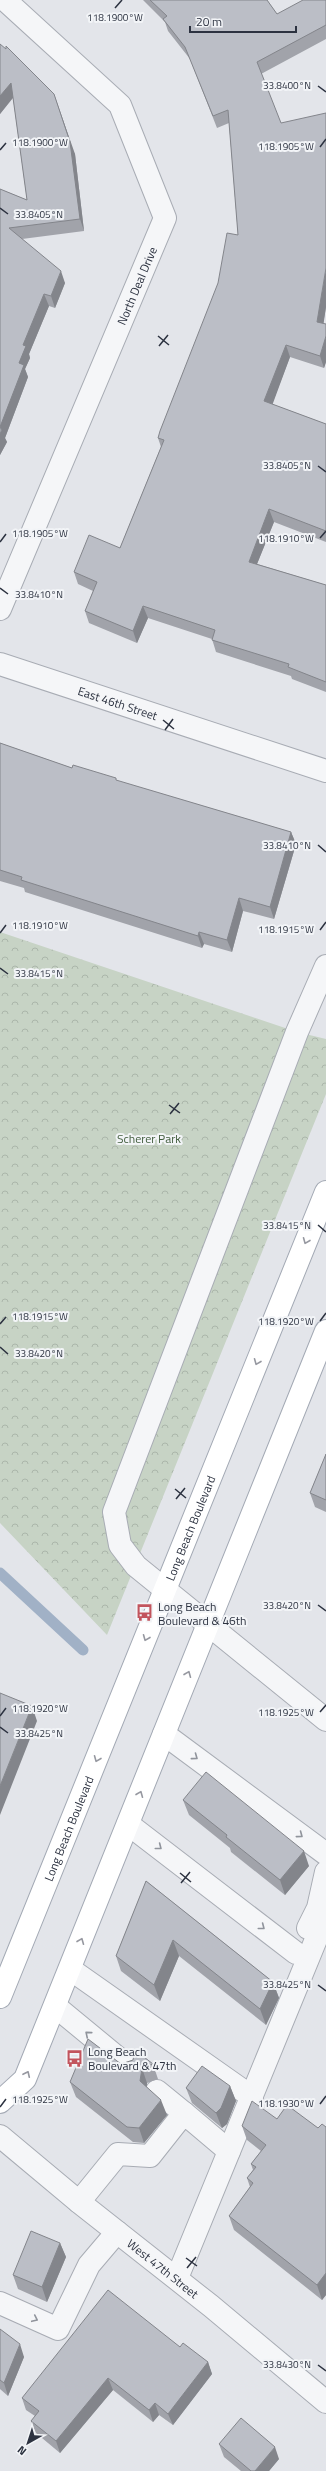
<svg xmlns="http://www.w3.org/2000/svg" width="326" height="2471" font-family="'Titillium Web',sans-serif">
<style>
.park{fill:url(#park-crowns)}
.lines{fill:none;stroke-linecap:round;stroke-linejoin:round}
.stream{stroke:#a1b1c6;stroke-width:11}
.minor-casing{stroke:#a8acb4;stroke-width:24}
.major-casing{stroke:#a3a9b4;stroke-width:24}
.minor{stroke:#f5f6f8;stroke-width:22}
.major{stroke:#fff;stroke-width:22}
.wall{fill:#a1a3aa}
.shaded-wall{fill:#83858b}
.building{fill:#bbbec6;stroke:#83858b}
.oneway{stroke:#9698a0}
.oneway2{stroke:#90949c}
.ticks{fill:none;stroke:#2c3240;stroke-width:1.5}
.labels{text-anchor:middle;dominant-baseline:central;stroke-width:4;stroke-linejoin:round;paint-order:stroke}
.street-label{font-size:12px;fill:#2c3240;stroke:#f2f4f7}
.park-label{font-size:12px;fill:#3f5b3b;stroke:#f2f4f7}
.poi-label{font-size:12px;fill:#2c3240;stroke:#f2f4f7;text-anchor:start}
.ticks-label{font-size:10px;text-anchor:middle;fill:#2c3240;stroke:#f2f4f7;stroke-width:4;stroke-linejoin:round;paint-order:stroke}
</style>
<defs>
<pattern id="park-crowns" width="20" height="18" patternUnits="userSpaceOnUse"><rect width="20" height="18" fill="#c7d3c5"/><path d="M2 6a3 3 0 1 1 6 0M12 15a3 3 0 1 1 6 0" fill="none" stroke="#abb6aa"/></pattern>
</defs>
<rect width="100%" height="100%" fill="#e3e5ea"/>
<path class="park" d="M0,932L297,1032L326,1039V1094L107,1635L0,1523Z"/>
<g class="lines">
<path class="stream" d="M0,1573L83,1650"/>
<defs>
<g id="minor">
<path id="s1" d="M0,609L165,218L120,105L5,0"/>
<path id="s2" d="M0,664L326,771"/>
<path d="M326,966L297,1032L114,1512L120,1545L136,1566L326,1720"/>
<path d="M164,1734L326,1854"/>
<path d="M128,1824L296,1953"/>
<path d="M308,1928L318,1908L326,1872"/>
<path d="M70,1969L252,2097"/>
<path d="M55,2006L129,2067"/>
<path d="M157,2091L184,2113"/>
<path id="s3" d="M0,2136L79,2202L211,2306L326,2402"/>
<path d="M79,2202L118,2154L150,2156L184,2113L229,2151"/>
<path d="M177,2278L326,1915"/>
<path d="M0,2303L58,2329L89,2265L117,2232"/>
</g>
<g id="major">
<path id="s4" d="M0,1997L326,1192"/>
<path d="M0,2102L25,2079L326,1331"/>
</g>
</defs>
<use href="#minor" class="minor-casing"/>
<use href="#major" class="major-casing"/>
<use href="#minor" class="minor"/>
<use href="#major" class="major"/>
</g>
<path class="wall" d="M143,0H267L277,14L326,0V39L261,74L326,307L323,324H326V362L324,368L290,357L272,404L326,424V542L274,522L257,564L326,585V692L292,679L291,676L216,652L212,639L148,618L137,643L89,623L85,611L93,591L78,584L74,572L120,548L161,447L158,438L238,235L229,123L217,128L190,59L168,31L165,22Z
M0,44L75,154L84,231L22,239L65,283L55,308L49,306L29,354L30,358L25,369L28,377L5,438L7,442L0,455V189L27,200L13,98L0,114Z
M0,743L72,768L117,781L291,832L296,844L274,919L243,911L232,952L204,944L202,948L25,892L24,888L0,881Z
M326,1454V1512L315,1507L310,1493Z
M183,1800L309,1866L285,1895L231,1852L230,1848L189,1815Z
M146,1881L273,1982L279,1998L266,2025L179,1956L160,2001L121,1971L116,1956Z
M133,2060L153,2064L158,2079L147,2083V2087L167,2115L144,2143L133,2142L76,2097L70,2082Z
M230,2086L236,2101L227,2124L222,2128L192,2103L186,2088Z
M277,2119L318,2128L326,2127V2295L322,2300L234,2230L229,2216L250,2187L247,2178L253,2170L251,2164L261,2151L247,2140L242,2126Z
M60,2243L66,2257L47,2302L18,2289L13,2275Z
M0,2329L24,2357L8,2396L0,2389Z
M180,2347L208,2362L212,2374L173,2425L159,2415L153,2422L113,2390L60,2453L36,2433L31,2421L35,2416L26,2410L22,2398Z
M219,2444L279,2459L269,2471H241L224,2457Z"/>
<path class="shaded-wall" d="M11,83L15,95L0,114V96Z
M54,94L75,154L84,231L80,219Z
M326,268V307L322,334L317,322Z
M61,271L65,283L55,308L51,296Z
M44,294L49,306L29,354L30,358L25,369L28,377L5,438L7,442L0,455V427L19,363L23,345Z
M326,336V362L324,368L320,356Z
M286,345L290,357L269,414L264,401Z
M269,509L274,522L253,574L249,562Z
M143,606L148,618L137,643L133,631Z
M291,832L296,844L274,919L270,907Z
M239,898L243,911L232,952L227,940Z
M199,932L204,944L202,948L198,936Z
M32,1706L37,1721L0,1815V1786Z
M304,1851L309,1866L285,1895L280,1880Z
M173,1940L179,1956L160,2001L154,1985Z
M273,1982L279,1998L266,2025L260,2009Z
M142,2068L147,2083L146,2096L140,2081Z
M230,2086L236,2101L227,2124L222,2128L216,2113Z
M161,2100L167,2115L144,2143L139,2128Z
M60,2243L66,2257L47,2302L42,2287Z
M326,2273V2295L322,2300L317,2285Z
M20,2344L24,2357L8,2396L4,2383Z
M208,2362L212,2374L173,2425L168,2414Z
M108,2378L113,2390L60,2453L56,2441Z
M155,2403L159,2415L153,2422L149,2410Z
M275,2447L279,2459L269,2471H255Z"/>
<path class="building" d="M150,0H267L277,14L303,0H326V25L257,62L281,123L326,113V268L317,322L326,324V336L320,356L286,345L264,401L326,424V531L269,509L249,562L326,585V682L288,667L289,664L212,640L215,630L143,606L133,631L85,611L97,582L74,572L89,535L120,548L164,440L158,438L160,431L218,283L227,233L238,235L228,110L213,116L185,47L163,19L167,16Z
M0,44L6,49V46L54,94L70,142L80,219L9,228L61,271L51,296L44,294L23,345L26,346L19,363L24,365L0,427L2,430L0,434V189L27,200L11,83L0,96Z
M0,743L72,768L73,765L116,778V780L291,832L270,907L239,898L227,940L199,932L198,936L21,880L22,877L0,870Z
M326,1454V1500L310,1493Z
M0,1693L32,1706L0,1786Z
M206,1772L304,1851L280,1880L226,1837L227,1835L183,1800Z
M146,1881L273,1982L260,2009L173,1940L154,1985L116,1956Z
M88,2039L121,2064L133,2060L135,2050L153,2064L142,2068L140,2081L161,2100L139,2128L127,2127L70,2082Z
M202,2066L230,2086L221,2108L216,2113L186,2088Z
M252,2101L277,2119L287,2105L318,2128L322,2124L326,2127V2273L317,2285L229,2216L253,2183L247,2178L256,2167L251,2164L266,2145L242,2126Z
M31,2231L60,2243L42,2287L13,2275Z
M108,2290L180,2347L183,2343L208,2362L168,2414L155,2403L149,2410L108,2378L56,2441L31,2421L39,2411L22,2398Z
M0,2329L20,2344L4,2383L0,2380Z
M241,2418L275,2447L255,2471H251L219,2444Z"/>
<defs><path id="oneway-chevron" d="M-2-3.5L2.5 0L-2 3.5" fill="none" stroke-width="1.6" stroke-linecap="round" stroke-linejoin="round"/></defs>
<g class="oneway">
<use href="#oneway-chevron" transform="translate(306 1241) rotate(112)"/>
<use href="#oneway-chevron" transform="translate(257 1362) rotate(112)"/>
<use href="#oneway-chevron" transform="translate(146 1638) rotate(112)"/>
<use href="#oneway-chevron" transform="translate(188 1674) rotate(-68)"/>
<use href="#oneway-chevron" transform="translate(97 1759) rotate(112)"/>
<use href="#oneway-chevron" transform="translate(140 1794) rotate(-68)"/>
<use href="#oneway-chevron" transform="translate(81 1941) rotate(-68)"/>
<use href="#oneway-chevron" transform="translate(27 2074) rotate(-65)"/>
</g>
<g class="oneway2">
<use href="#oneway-chevron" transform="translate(195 1757) rotate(36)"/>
<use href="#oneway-chevron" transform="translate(300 1835) rotate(37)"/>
<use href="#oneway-chevron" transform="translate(159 1847) rotate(38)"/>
<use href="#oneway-chevron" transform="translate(262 1927) rotate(38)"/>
<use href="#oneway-chevron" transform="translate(88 2034) rotate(-140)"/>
<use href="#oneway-chevron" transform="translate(35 2319) rotate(25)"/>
</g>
<path class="ticks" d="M115,8L122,0M318,86L326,92M320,147L326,139M0,150L6,143M0,208L8,214M158,336L169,345M159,346L168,335M318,466L326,472M320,538L326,531M0,542L6,534M0,588L8,594M163,720L174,729M165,730L173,719M318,845L326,852M320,930L326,922M0,933L6,925M0,968L8,974M169,1105L180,1113M170,1114L179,1103M318,1225L326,1232M320,1321L326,1313M0,1324L6,1317M0,1347L8,1354M175,1489L186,1498M176,1499L185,1488M318,1605L326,1611M320,1712L326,1705M0,1716L6,1708M0,1727L8,1733M180,1873L191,1882M181,1883L190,1872M318,1985L326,1991M320,2104L326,2096M0,2107L6,2099M186,2258L197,2266M187,2268L196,2257M318,2365L326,2371"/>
<defs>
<symbol id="bus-bare" viewBox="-9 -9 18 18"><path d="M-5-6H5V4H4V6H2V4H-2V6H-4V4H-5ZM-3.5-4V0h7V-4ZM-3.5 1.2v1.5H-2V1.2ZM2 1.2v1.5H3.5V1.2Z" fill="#c2545d" stroke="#f2f4f7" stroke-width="2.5" paint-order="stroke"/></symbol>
</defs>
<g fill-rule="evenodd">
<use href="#bus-bare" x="132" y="1600" width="25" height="25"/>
<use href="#bus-bare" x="62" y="2046" width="25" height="25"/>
</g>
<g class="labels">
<g class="street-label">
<text stroke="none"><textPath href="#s1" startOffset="351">North Deal Drive</textPath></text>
<text stroke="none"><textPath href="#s2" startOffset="124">East 46th Street</textPath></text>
<text stroke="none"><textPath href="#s4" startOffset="506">Long Beach Boulevard</textPath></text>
<text stroke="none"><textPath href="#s4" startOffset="182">Long Beach Boulevard</textPath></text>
<text stroke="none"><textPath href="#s3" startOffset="210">West 47th Street</textPath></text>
</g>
<g class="park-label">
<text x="149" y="1138">Scherer Park</text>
</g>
<g class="poi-label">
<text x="158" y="1606">Long Beach<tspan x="158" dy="14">Boulevard &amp; 46th</tspan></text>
<text x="88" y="2051">Long Beach<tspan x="88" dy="14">Boulevard &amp; 47th</tspan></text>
</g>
</g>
<g class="ticks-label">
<text x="115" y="21">118.1900°W</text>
<text x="287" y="89">33.8400°N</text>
<text x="40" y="146">118.1900°W</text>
<text x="286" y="150">118.1905°W</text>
<text x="39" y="218">33.8405°N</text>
<text x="287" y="469">33.8405°N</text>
<text x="40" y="537">118.1905°W</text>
<text x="286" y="542">118.1910°W</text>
<text x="39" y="598">33.8410°N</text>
<text x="287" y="849">33.8410°N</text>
<text x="40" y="929">118.1910°W</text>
<text x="286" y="933">118.1915°W</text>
<text x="39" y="977">33.8415°N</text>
<text x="287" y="1229">33.8415°N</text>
<text x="40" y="1320">118.1915°W</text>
<text x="286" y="1325">118.1920°W</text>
<text x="39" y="1357">33.8420°N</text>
<text x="287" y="1609">33.8420°N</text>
<text x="40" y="1712">118.1920°W</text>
<text x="286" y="1716">118.1925°W</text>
<text x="39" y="1737">33.8425°N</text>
<text x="287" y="1988">33.8425°N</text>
<text x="40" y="2103">118.1925°W</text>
<text x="286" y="2107">118.1930°W</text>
<text x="287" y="2368">33.8430°N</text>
</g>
<g transform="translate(28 2443) rotate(219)" stroke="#f2f4f7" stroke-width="3" paint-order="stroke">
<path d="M0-3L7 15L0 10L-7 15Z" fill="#2c3240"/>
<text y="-6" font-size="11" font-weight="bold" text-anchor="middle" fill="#2c3240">N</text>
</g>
<path d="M190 26v6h106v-6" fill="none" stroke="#2c3240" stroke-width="2"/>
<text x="196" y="26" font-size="12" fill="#2c3240" stroke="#f2f4f7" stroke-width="3" paint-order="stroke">20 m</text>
</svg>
